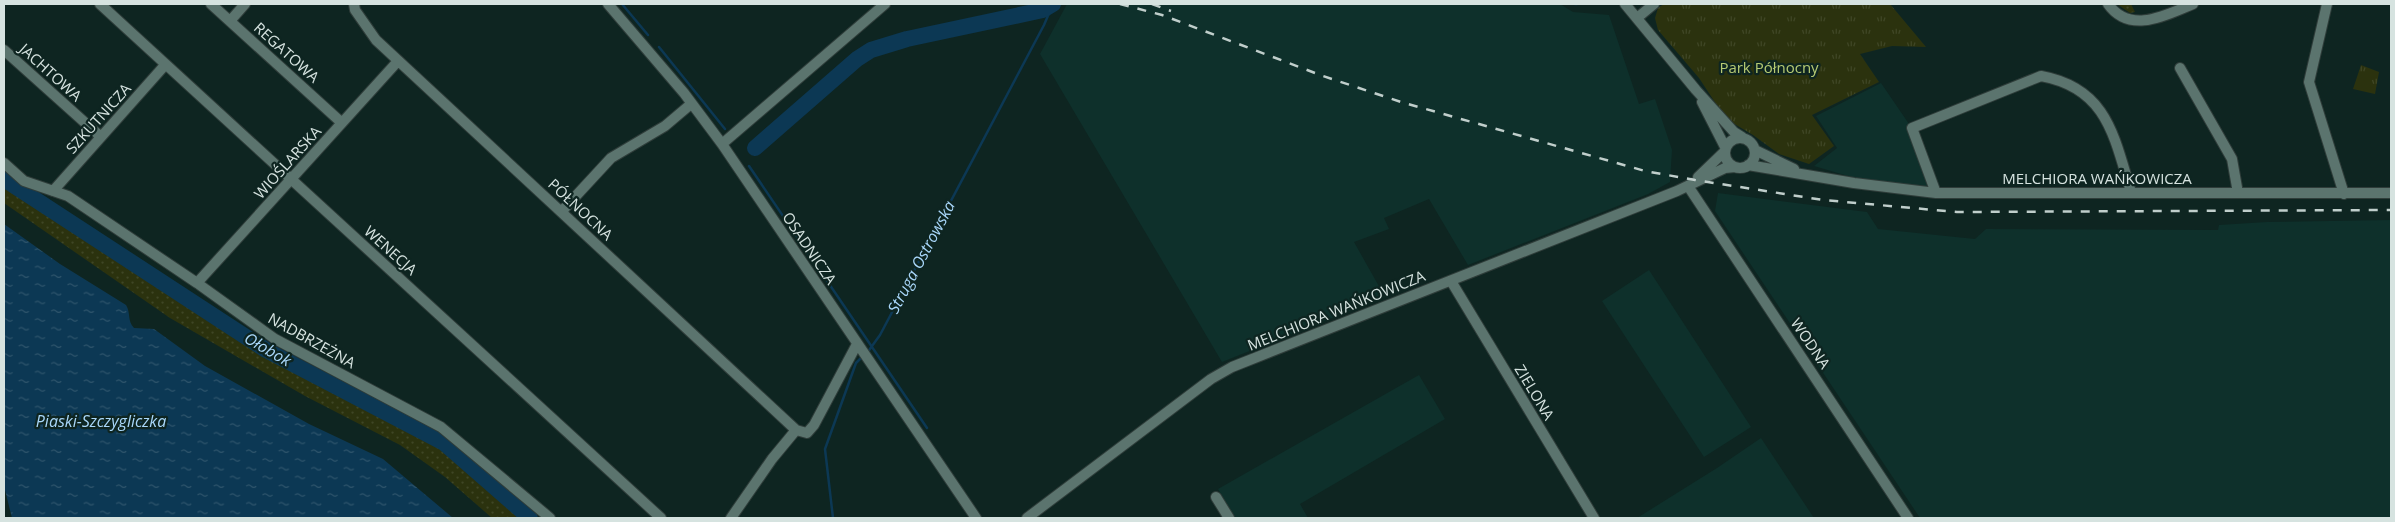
<svg xmlns="http://www.w3.org/2000/svg" width="2395" height="522" font-family="'Open Sans',sans-serif">
<style>
.built{fill:#0e302b}
.grass{fill:url(#grass-dots)}
.park{fill:url(#park-tufts)}
.water{fill:url(#water-ripples)}
.lines{fill:none;stroke-linecap:round;stroke-linejoin:round}
.stream{stroke:#0c3854;stroke-width:2.5}
.river{stroke:#0c3854;stroke-width:16}
.minor-casing{stroke:#2f3d3a;stroke-width:12}
.minor{stroke:#5b746e;stroke-width:10}
.rail{stroke:#c0cecb;stroke-width:2.5;stroke-dasharray:9 9;stroke-linecap:butt}
.labels{text-anchor:middle;dominant-baseline:central;stroke-width:4.5;stroke-linejoin:round;paint-order:stroke}
.street-label{font-size:15px;fill:#d6e3e0;stroke:#0e2521}
.park-label{font-size:15px;fill:#b6ca73;stroke:#0e2521}
.water-label{font-size:16px;font-style:italic;fill:#a9d7fa;stroke:#0e2521}
</style>
<defs>
<pattern id="grass-dots" width="8" height="8" patternUnits="userSpaceOnUse" patternTransform="scale(1.25)"><rect width="8" height="8" fill="#2b320e"/><path d="M2 2h.1M6 6h.1" fill="none" stroke="#3f4625" stroke-width="1.8" stroke-linecap="round"/></pattern>
<pattern id="park-tufts" width="24" height="20" patternUnits="userSpaceOnUse" patternTransform="scale(1.25)"><rect width="24" height="20" fill="#2b320e"/><path d="M3 7l-1-3M5 7V3M7 7l1-3M15 17l-1-3M17 17v-4M19 17l1-3" fill="none" stroke="#3f4625"/></pattern>
<pattern id="water-ripples" width="26" height="14" patternUnits="userSpaceOnUse" patternTransform="scale(1.25)"><rect width="26" height="14" fill="#0c3854"/><path d="M2 4q2-2 4 0t4 0M15 11q2-2 4 0t4 0" fill="none" stroke="#2f556c"/></pattern>
</defs>
<rect width="100%" height="100%" fill="#0e2521"/>
<path class="built" d="M1067,4H1560L1573,12L1609,15L1639,104L1655,99L1672,150L1670,182L1648,194L1468,265L1429,199L1384,218L1389,229L1354,242L1385,297L1222,362L1040,54Z
M1881,83L1909,124L1908,131L1928,187L1855,178L1814,166L1837,148L1816,116Z
M1718,193L1867,212L1878,229L1975,239L1986,229L2218,230L2219,225L2267,222L2391,220V518H1920L1715,211Z
M1649,270L1751,427L1704,457L1602,301Z
M1419,375L1445,419L1300,504L1308,518H1235L1218,489Z
M1761,438L1814,518H1637L1717,468Z"/>
<path class="grass" d="M2117,4H2131L2135,12L2130,13Z
M4,185L234,338L264,356L370,408L441,447L521,518H492L445,477L400,445L305,396L170,318L4,203Z"/>
<path class="park" d="M1664,4H1890L1926,47L1892,46L1860,54L1879,82L1812,115L1834,146L1809,164L1779,154L1753,135L1726,119L1699,78L1658,30L1655,18L1658,8Z
M2361,65L2379,72L2375,94L2353,89Z"/>
<path class="water" d="M4,224L60,264L126,305C131,313 127,321 134,328L154,329L205,366L309,424L383,459L453,518H12L4,486Z"/>
<g class="lines">
<path class="stream" d="M622,4L648,35
M1575,4H1577
M659,47L725,129
M749,166L927,428
M867,353L880,335L1044,25L1053,4
M833,518L825,449L856,363L863,356"/>
<path class="river" d="M755,148L857,59L871,50L907,39L1043,10L1053,4
M4,179L266,350L444,443L530,518"/>
<defs>
<path id="minor" d="M100,4L661,518
M211,4L342,123
M354,4L355,10L376,40L796,430
M608,4L684,93L722,144L976,518
M1625,4L1696,90L1734,132L1742,137
M2108,4C2130,35 2166,15 2193,4
M2327,4L2309,82L2344,194
M1637,18L1654,4
M230,21L245,4
M4,50L101,137
M2180,68L2232,159L2238,193
M1702,102L1725,147
M1725 153a15 15 0 1 1 30 0a15 15 0 1 1-30 0Z
M722,144L885,4
M1755,150L1794,169
M4,163L24,181L68,196L197,283L275,339L441,427L550,518
M1748,165L1854,183L1936,193H2391
M1698,177L1724,152
M1688,186L1908,518
M53,191L165,65
M1936,193L1912,128L2041,76C2107,88 2114,136 2131,192
M562,211L611,158L665,126L691,104
M1451,281L1594,518
M197,283L398,61
M1216,497L1229,518
M731,518L772,459L796,430L807,433L814,425L857,344
M1027,518L1211,379L1232,367L1677,191L1725,168L1735,167"/>
</defs>
<use href="#minor" class="minor-casing"/>
<use href="#minor" class="minor"/>
<path class="rail" d="M1120,4L1162,15L1323,76L1401,102L1645,171L1695,180L1823,200L1957,212L2391,210
M1152,4L1171,11"/>
</g>
<g class="labels">
<g class="street-label">
<text transform="translate(287 52) rotate(42)">REGATOWA</text>
<text transform="translate(51 72) rotate(42)">JACHTOWA</text>
<text transform="translate(98 118) rotate(-48)">SZKUTNICZA</text>
<text transform="translate(287 162) rotate(-48)">WIOŚLARSKA</text>
<text x="2097" y="178">MELCHIORA WAŃKOWICZA</text>
<text transform="translate(581 209) rotate(43)">PÓŁNOCNA</text>
<text transform="translate(810 248) rotate(56)">OSADNICZA</text>
<text transform="translate(391 250) rotate(42)">WENECJA</text>
<text transform="translate(1336 310) rotate(-22)">MELCHIORA WAŃKOWICZA</text>
<text transform="translate(312 340) rotate(29)">NADBRZEŻNA</text>
<text transform="translate(1811 343) rotate(56)">WODNA</text>
<text transform="translate(1535 392) rotate(59)">ZIELONA</text>
</g>
<g class="park-label">
<text x="1769" y="67">Park Północny</text>
</g>
<g class="water-label">
<text transform="translate(921 257) rotate(-62)">Struga Ostrowska</text>
<text transform="translate(268 349) rotate(30)">Ołobok</text>
<text x="101" y="421">Piaski-Szczygliczka</text>
</g>
</g>
<rect width="2395" height="522" fill="none" stroke="#d6e3e0" stroke-width="10"/>
</svg>
